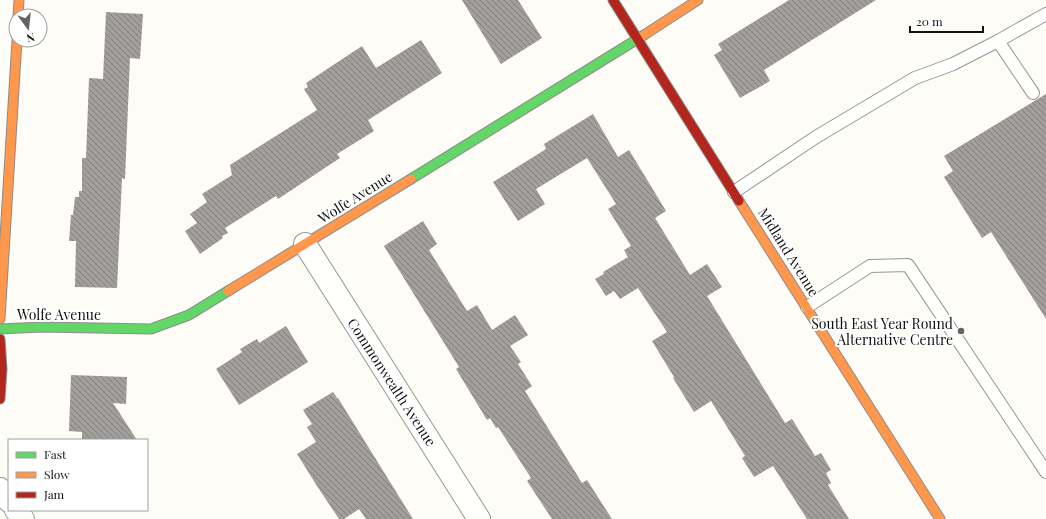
<svg xmlns="http://www.w3.org/2000/svg" width="1046" height="519" font-family="'Playfair Display',serif">
<style>
.building{fill:url(#building-back-hatch)}
.lines{fill:none;stroke-linecap:round;stroke-linejoin:round}
.lane-casing{stroke:#979795;stroke-width:14}
.street-casing{stroke:#979795;stroke-width:24}
.fast-casing{stroke:#8e8d8b;stroke-width:11}
.slow-casing{stroke:#8e8d8b;stroke-width:11}
.jam-casing{stroke:#8e8d8b;stroke-width:11}
.lane{stroke:#fffffe;stroke-width:12}
.street{stroke:#fffffe;stroke-width:22}
.fast{stroke:#63d668;stroke-width:9}
.slow{stroke:#ff974d;stroke-width:9}
.jam{stroke:#b3261e;stroke-width:9}
.poi-dot{fill:#646362;stroke:#fff;stroke-width:1.5}
.labels{text-anchor:middle;dominant-baseline:central;stroke-width:4;stroke-linejoin:round;paint-order:stroke}
.street-label{font-size:14px;fill:#111;stroke:#fff}
.poi-label{font-size:14px;fill:#111;stroke:#fff;text-anchor:end}
</style>
<defs>
<pattern id="building-back-hatch" width="6" height="6" patternUnits="userSpaceOnUse"><rect width="6" height="6" fill="#a19f9c"/><path d="M-1 5l2 2M0 0l6 6M5-1l2 2" fill="none" stroke="#82807e"/></pattern>
</defs>
<rect width="100%" height="100%" fill="#fdfcf7"/>
<path class="building" d="M462,0H518L542,38L501,64Z
M789,0H876L764,70L770,81L740,98L714,55L722,50L718,44Z
M106,12L143,14L140,59L130,58L125,179L122,178L117,288L75,287L76,241H69L71,215H73L75,197H79V191H82V158H86L89,78L103,79Z
M421,40L442,73L368,120L374,131L337,154L340,158L278,199L276,196L225,228L228,233L222,236L223,238L200,254L185,231L197,223L190,214L207,202L202,194L232,175L230,165L317,110L304,89L308,87L306,83L362,46L376,68Z
M1046,94V319L991,232L982,238L944,177L953,171L944,156Z
M593,114L618,157L629,150L666,211L655,218L690,275L707,264L722,287L707,296L785,423L792,419L815,456L821,453L831,470L826,473L831,483L828,485L849,519H807L773,466L754,477L742,458L745,456L711,401L694,412L673,378L674,377L652,341L667,332L638,288L620,299L614,291L606,296L595,279L604,274L603,272L628,257L624,250L631,246L608,209L616,204L587,158L536,189L545,204L518,221L493,182L546,149L544,144Z
M423,221L437,244L429,250L467,311L477,305L492,330L515,315L528,335L510,346L521,362L518,364L532,386L525,391L582,483L587,480L612,519H552L527,481L531,478L498,427L496,428L490,418L487,420L456,369L459,367L384,246Z
M286,326L308,362L239,405L216,369L242,352L240,349L257,339L259,343Z
M71,375L127,377L126,404L113,403L137,440H82V432L69,431Z
M333,392L337,398H338L413,519H366L359,509L344,519H339L317,486L297,454L316,442L307,427L312,424L303,410Z"/>
<g class="lines">
<defs>
<path id="lane" d="M998,41L1033,93
M734,192L816,137L915,78L953,64L998,41L1046,14
M807,307L870,266L908,265L1046,472"/>
<path id="street" d="M305,244L479,519
M0,489L9,501
M16,510L23,519"/>
<path id="fast" d="M411,179L644,35
M0,329L42,327L151,329L189,315L228,291"/>
<path id="slow" d="M18,16L19,0
M644,35L698,0
M739,201L940,519
M228,291L411,179
M0,319L17,40"/>
<path id="jam" d="M613,0L739,201
M0,339L2,369L0,399"/>
</defs>
<use href="#lane" class="lane-casing"/>
<use href="#street" class="street-casing"/>
<use href="#fast" class="fast-casing"/>
<use href="#slow" class="slow-casing"/>
<use href="#jam" class="jam-casing"/>
<use href="#lane" class="lane"/>
<use href="#street" class="street"/>
<use href="#fast" class="fast"/>
<use href="#slow" class="slow"/>
<use href="#jam" class="jam"/>
</g>
<circle class="poi-dot" cx="961" cy="331" r="4"/>
<g class="labels">
<g class="street-label">
<text transform="translate(355 197) rotate(-32)">Wolfe Avenue</text>
<text transform="translate(789 252) rotate(58)">Midland Avenue</text>
<text x="59" y="314">Wolfe Avenue</text>
<text transform="translate(392 382) rotate(57)">Commonwealth Avenue</text>
</g>
<g class="poi-label">
<text x="953" y="323">South East Year Round<tspan x="953" dy="16">Alternative Centre</tspan></text>
</g>
</g>
<rect x="8" y="439" width="140" height="72" fill="#ffffff" stroke="#a0a0a0"/>
<rect x="16" y="452" width="20" height="6" fill="#63d668" stroke="#a0a0a0"/>
<text x="44" y="459" font-size="12" fill="#111111">Fast</text>
<rect x="16" y="472" width="20" height="6" fill="#ff974d" stroke="#a0a0a0"/>
<text x="44" y="479" font-size="12" fill="#111111">Slow</text>
<rect x="16" y="492" width="20" height="6" fill="#b3261e" stroke="#a0a0a0"/>
<text x="44" y="499" font-size="12" fill="#111111">Jam</text>
<g transform="translate(28 28) rotate(165)"><circle r="19" fill="#ffffff" stroke="#a0a0a0"/>
<path d="M0-3L7 15L0 10L-7 15Z" fill="#646362"/>
<text y="-6" font-size="11" font-weight="bold" text-anchor="middle" fill="#111111">N</text>
</g>
<path d="M910 26v6h73v-6" fill="none" stroke="#111111" stroke-width="2"/>
<text x="916" y="26" font-size="12" fill="#111111" stroke="#ffffff" stroke-width="3" paint-order="stroke">20 m</text>
</svg>
